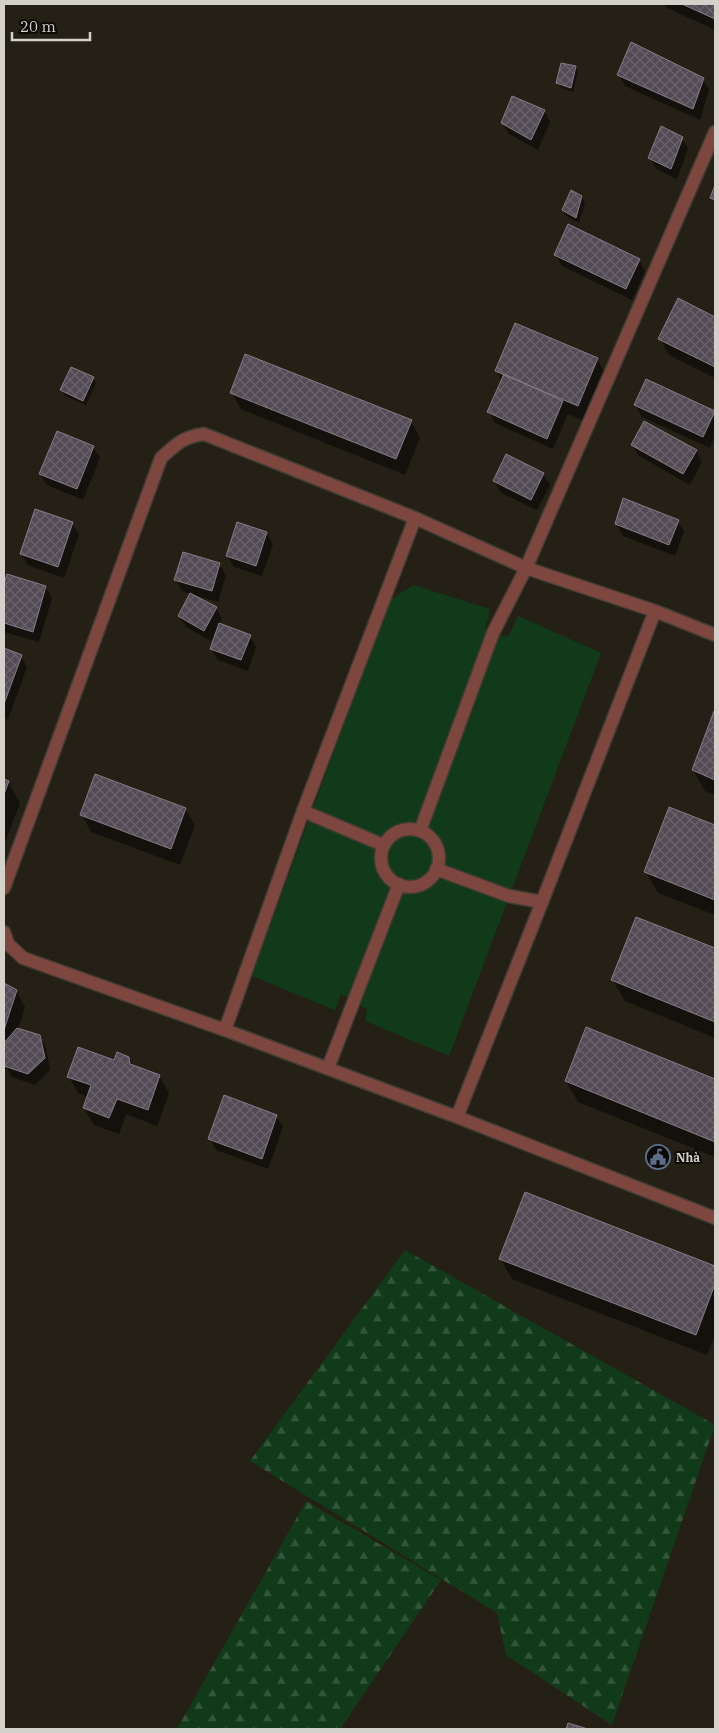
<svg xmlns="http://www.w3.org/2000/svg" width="719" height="1733" font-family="'IBM Plex Serif',serif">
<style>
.forest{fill:url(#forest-firs)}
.park{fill:#113a1a}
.shadow{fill:#0007}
.building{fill:url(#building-cross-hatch);stroke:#857b87}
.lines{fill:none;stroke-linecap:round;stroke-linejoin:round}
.pedestrian-casing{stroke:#413c32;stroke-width:15}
.minor-casing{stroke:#413c32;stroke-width:15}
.pedestrian{stroke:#7d4740;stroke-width:12}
.minor{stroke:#7d4740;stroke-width:12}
.labels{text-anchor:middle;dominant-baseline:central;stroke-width:4;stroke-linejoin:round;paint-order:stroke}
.poi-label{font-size:12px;font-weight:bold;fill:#d4d1ca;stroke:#0c0a06;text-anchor:start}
</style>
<defs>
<pattern id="forest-firs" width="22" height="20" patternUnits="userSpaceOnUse" patternTransform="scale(1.25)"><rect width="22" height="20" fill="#113a1a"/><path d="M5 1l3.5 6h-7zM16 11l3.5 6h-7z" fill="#33553a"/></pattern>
<pattern id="building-cross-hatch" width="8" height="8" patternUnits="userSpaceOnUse" patternTransform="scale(1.25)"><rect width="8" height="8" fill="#524a54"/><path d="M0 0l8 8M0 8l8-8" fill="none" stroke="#6a636b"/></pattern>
</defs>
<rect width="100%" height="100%" fill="#252015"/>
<path class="forest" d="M405,1250L715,1425L612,1725L506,1655L497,1613L250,1461Z
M306,1501L441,1580L340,1729H177Z"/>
<path class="park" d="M413,585L490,609L485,630L508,637L518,616L601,653L449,1056L365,1021L367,1009L341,994L335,1010L252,976L389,601Z"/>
<path class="shadow" d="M664,4H715V30L667,8Z
M575,67L578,72L573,92L561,88L558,83Z
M619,75L703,79L709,90L700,120L625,86Z
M544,110L550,122L538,150L509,134L502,123Z
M682,138L688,149L677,179L656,169L650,157Z
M582,197L585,203L579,223L566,216L563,210Z
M555,255L639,260L645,271L632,300L562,266Z
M678,300L715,318V378L669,355L660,339Z
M597,359L606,375L587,422L568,414L553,449L495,423L489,412L502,381L496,371Z
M93,378L96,383L86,405L65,396L62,390Z
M231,392L411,421L420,438L405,475L241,409Z
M635,405L715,412V436L710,448L642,417Z
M632,445L696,451L702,462L690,485L639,456Z
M93,447L100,458L83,500L47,485L40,474Z
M543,474L550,485L537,510L501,493L494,481Z
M678,521L684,532L675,556L623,536L617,524Z
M72,523L79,534L64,578L28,565L21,554Z
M266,533L273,544L262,576L234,567L227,555Z
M219,564L226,575L218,602L191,594L216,608L222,619L220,624L250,636L256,647L248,671L218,660L211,649L216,634L215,633L211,641L186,627L179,616L191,594L182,591L176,580Z
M8,576L46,587L52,598L39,642L4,632V589Z
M4,650L21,656L27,667L8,720L4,718Z
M715,713V795L705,791L693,770Z
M4,780L8,782L20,803L4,845Z
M185,809L195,825L180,865L91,832L82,815Z
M670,809L715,827V915L658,893L646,872Z
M637,918L715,950V1038L625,1001L613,980Z
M4,984L16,990L25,1007L18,1029L40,1036L46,1048L50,1070L35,1085L12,1077L6,1067L4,1075Z
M587,1029L715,1080V1157L578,1102L566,1081Z
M129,1058L134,1067L159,1076L169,1093L157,1126L126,1114L119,1134L94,1125L84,1108L88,1097L78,1093L69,1077Z
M276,1116L283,1127L268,1169L216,1150L210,1139Z
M525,1194L715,1267V1335L707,1355L512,1279L500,1258Z"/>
<path class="building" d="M682,4H715V19Z
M631,42L704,78L693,109L617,75Z
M561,63L576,66L571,88L556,83Z
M512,96L545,110L531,140L501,123Z
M661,126L683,137L671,169L648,158Z
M715,185V200L710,198Z
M571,190L582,196L576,218L562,210Z
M568,224L640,259L626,289L554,255Z
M678,298L715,317V367L658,339Z
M515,323L598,358L578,406L495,371Z
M245,354L412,420L396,459L230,393Z
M71,367L94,377L83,401L60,390Z
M504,374L563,401L547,439L487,412Z
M646,379L715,411L703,437L634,405Z
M644,421L697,450L683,474L631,445Z
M57,431L94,446L77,489L39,474Z
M506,454L544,473L531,500L493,481Z
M623,498L679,520L669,545L615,524Z
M35,509L73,522L58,567L20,554Z
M237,522L267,532L256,566L226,556Z
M183,552L220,563L212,591L174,580Z
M7,574L46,586L33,632L4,623V584Z
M190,593L217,607L204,631L178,616Z
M219,623L251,635L241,660L210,649Z
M4,648L22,655L4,704Z
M714,711L715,712V780L692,770Z
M95,774L186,808L171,849L80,815Z
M4,779L9,781L4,794Z
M669,807L715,825V900L644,872Z
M636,917L715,948V1022L611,980Z
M4,983L17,990L4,1030Z
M586,1027L715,1079V1142L565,1081Z
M17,1028L40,1035L45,1058L28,1074L4,1066V1043Z
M78,1047L114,1060L117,1052L129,1057L130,1064L160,1075L148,1110L117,1099L109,1118L83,1108L91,1085L67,1077Z
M224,1095L277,1115L262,1159L208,1139Z
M525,1192L715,1266V1284L696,1335L499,1259Z
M568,1723L588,1729H566Z"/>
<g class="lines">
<defs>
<path id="pedestrian" d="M303,811L383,845
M381 858a29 29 0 1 1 58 0a29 29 0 1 1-58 0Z
M420,831L493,633L526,568
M436,869L509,896L542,902
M328,1068L399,884"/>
<path id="minor" d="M715,132L526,568L655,611L715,635
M415,518L303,811L225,1030L457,1117
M655,611L542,902L457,1117L715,1218
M4,888L161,458C176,444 183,437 204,434L415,518L526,568
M4,932L8,944L23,958L225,1030"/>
</defs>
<use href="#pedestrian" class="pedestrian-casing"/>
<use href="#minor" class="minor-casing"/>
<use href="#pedestrian" class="pedestrian"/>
<use href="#minor" class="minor"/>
</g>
<defs>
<symbol id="civic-ring" viewBox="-11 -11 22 22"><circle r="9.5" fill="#0c0a06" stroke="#5c6f8a" stroke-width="1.5"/><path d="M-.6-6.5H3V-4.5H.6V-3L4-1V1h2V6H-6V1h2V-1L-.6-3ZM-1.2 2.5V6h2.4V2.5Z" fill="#5c6f8a"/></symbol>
</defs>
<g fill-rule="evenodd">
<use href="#civic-ring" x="644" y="1143" width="28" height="28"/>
</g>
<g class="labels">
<g class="poi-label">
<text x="676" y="1157">Nhà</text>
</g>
</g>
<rect width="719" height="1733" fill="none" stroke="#d4d1ca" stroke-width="10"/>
<path d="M12 32v8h78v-8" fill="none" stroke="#d4d1ca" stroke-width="2.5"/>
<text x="20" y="32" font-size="15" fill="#d4d1ca" stroke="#0c0a06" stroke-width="4" paint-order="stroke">20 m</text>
</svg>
